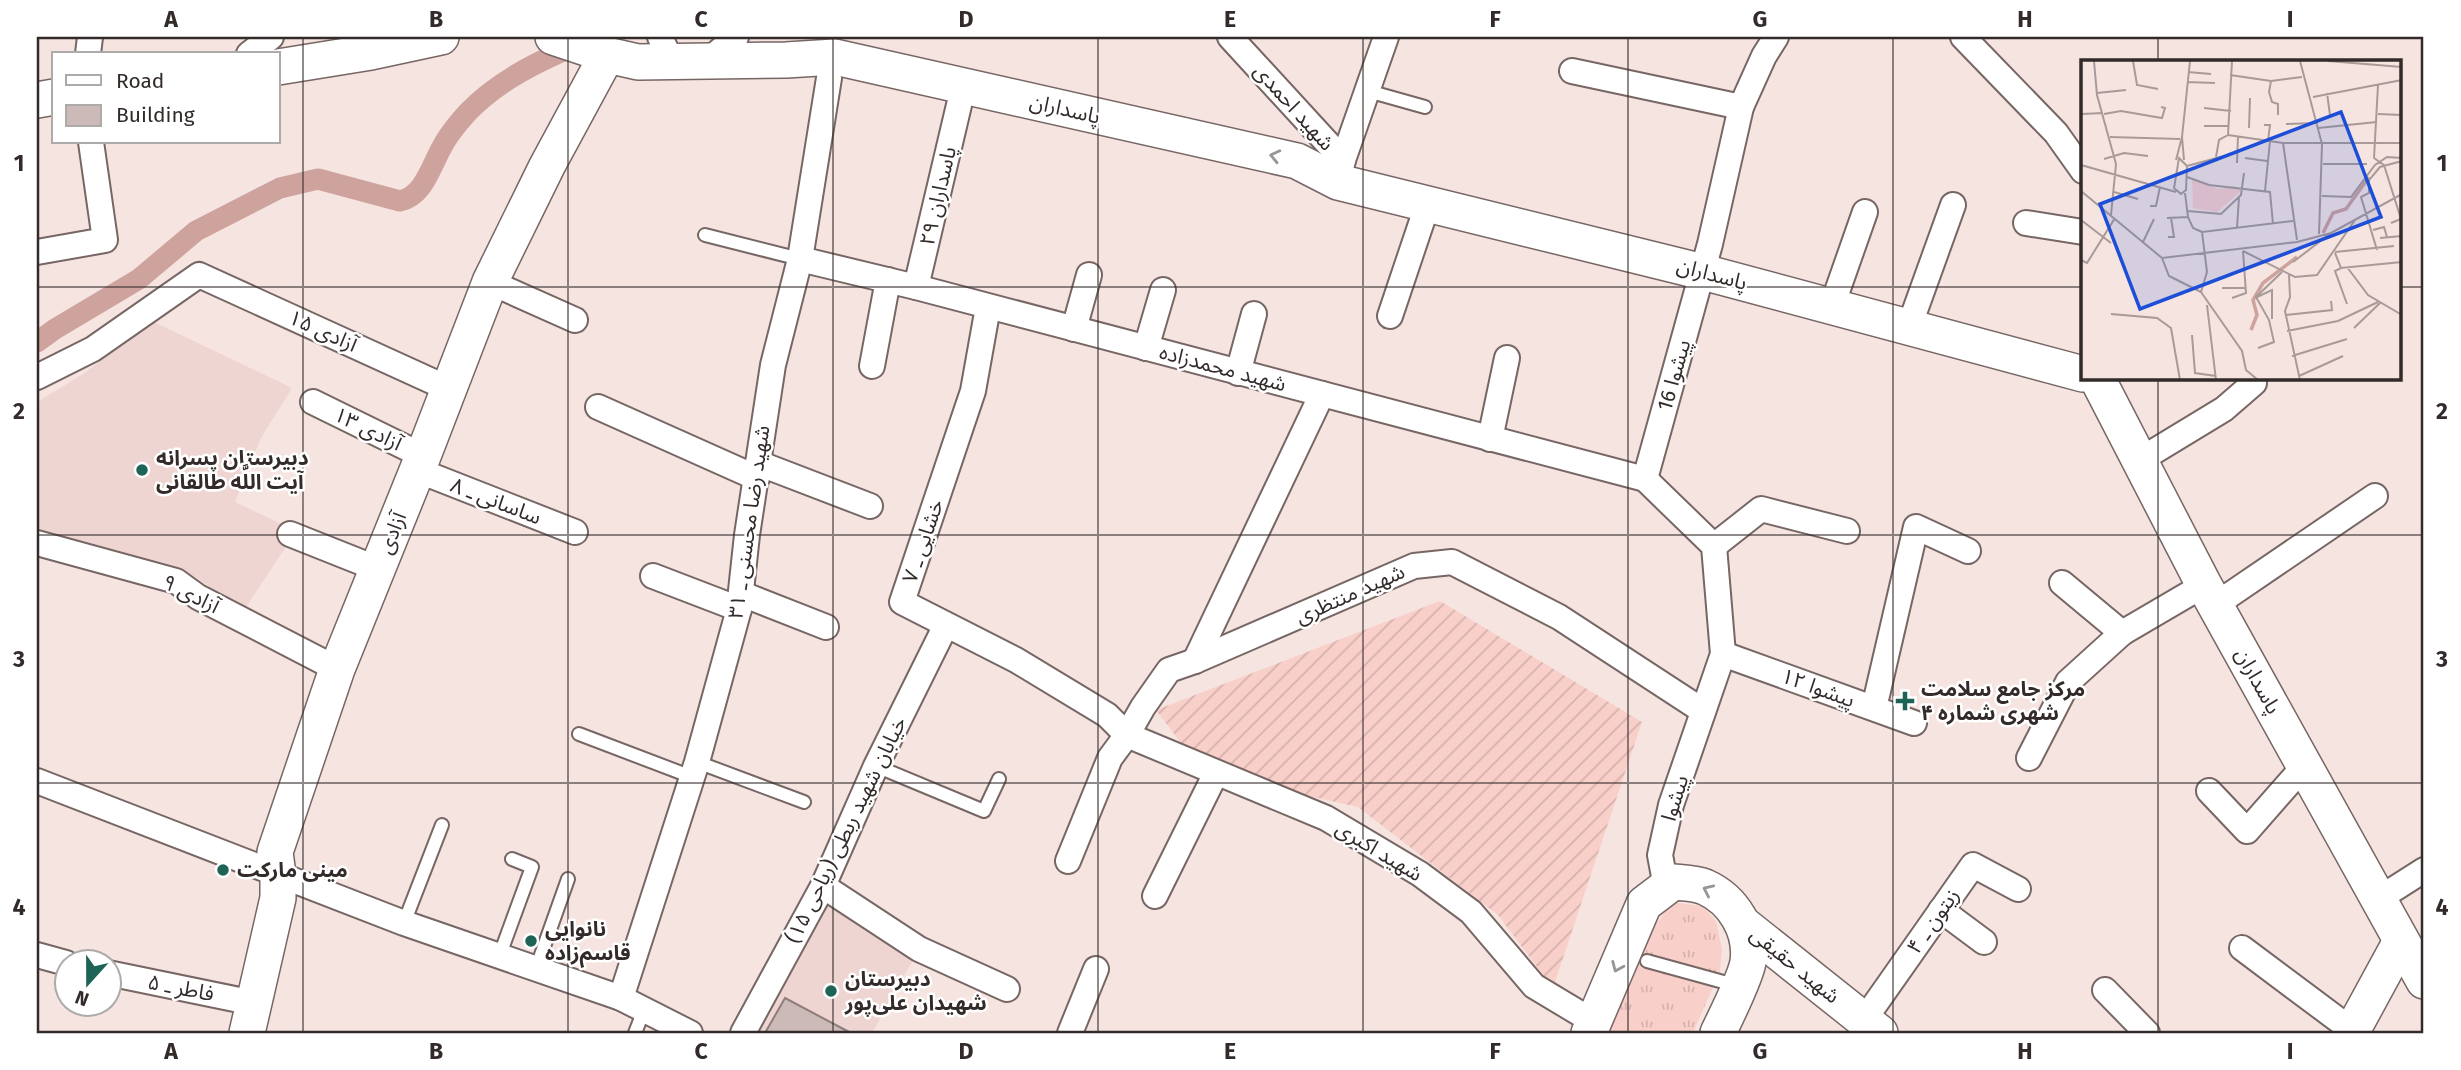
<svg xmlns="http://www.w3.org/2000/svg" width="2461" height="1070" font-family="'Fira Sans','Noto Sans Arabic',sans-serif">
	<style>
		.built { fill: #efd5d2 }
		.grass { fill: url(#grass-tufts) }
		.garden { fill: url(#garden-furrows) }
		.lines { fill: none; stroke-linecap: round; stroke-linejoin: round }
		.canal { stroke: #cea29d; stroke-width: 21 }
		.building { fill: #cbbab7; stroke: #8d7e7b; stroke-width: 2 }
		.lane-casing { stroke: #766664; stroke-width: 16 }
		.street-casing { stroke: #766664; stroke-width: 28 }
		.secondary-casing { stroke: #766664; stroke-width: 38 }
		.lane { stroke: #fff; stroke-width: 12 }
		.street { stroke: #fff; stroke-width: 24 }
		.secondary { stroke: #fff; stroke-width: 35 }
		.oneway { stroke: #989594 }
		.grid { fill: none; stroke: #322b2a; stroke-width: 2; stroke-opacity: 0.55 }
		.poi-dot { fill: #1d6356; stroke: #fff; stroke-width: 2.5 }
		.labels { text-anchor: middle; dominant-baseline: central; stroke-width: 5; stroke-linejoin: round; paint-order: stroke }
		.street-label { font-size: 21px; fill: #322b2a; stroke: #fff }
		.poi-label { font-size: 21px; font-weight: bold; fill: #322b2a; stroke: #fff; text-anchor: start }
		.inset-river { fill: none; stroke: #cea29d; stroke-width: 3.5 }
		.inset-road { fill: none; stroke: #a89a98; stroke-width: 2 }
		.view { fill: #1d4ed8; fill-opacity: 0.15; stroke: #1d4ed8; stroke-width: 3.5 }
		.inset-edge { fill: none; stroke: #322b2a; stroke-width: 3.5 }
		.neatline { fill: none; stroke: #322b2a; stroke-width: 2.5 }
		.grid-label { font-size: 23px; text-anchor: middle; font-weight: bold; fill: #322b2a }
	</style>
	<defs>
		<pattern id="grass-tufts" width="24" height="20" patternUnits="userSpaceOnUse" patternTransform="scale(1.75)"><rect width="24" height="20" fill="#f9cfc9"/><path d="M3 7l-1-3M5 7V3M7 7l1-3M15 17l-1-3M17 17v-4M19 17l1-3" fill="none" stroke="#d6b2ad"/></pattern>
		<pattern id="garden-furrows" width="10" height="10" patternUnits="userSpaceOnUse" patternTransform="scale(1.75)"><rect width="10" height="10" fill="#f9cfc9"/><path d="M-1 1l2-2M0 10L10 0M9 11l2-2" fill="none" stroke="#d6b2ad"/></pattern>
	</defs>
	<rect width="100%" height="100%" fill="#f6e4e1"/>
	<g class="built">
		<path d="M154,322l138,66 -31,50 -26,64 57,27 -7,19 -41,62 -64,-43 -143,-38v-127l46,-28z"/>
		<path d="M823,886l96,63 -47,84h-129z"/>
	</g>
	<path class="grass" d="M1678,903l24,3 14,15 6,28 -2,22 -27,62h-84l47,-108 11,-16z"/>
	<path class="garden" d="M1440,601l202,121 -89,266 -55,-73 -140,-108 -155,-35 -47,-62z"/>
	<g class="lines">
		<path class="canal" d="M37,342l18,-13 84,-50 57,-48 84,-43 38,-9 82,22c24,-5 31,-35 42,-54 6,-12 17,-25 26,-35 31,-32 71,-51 111,-68"/>
	</g>
	<path class="building" d="M785,998l66,35h-86z"/>
	<g class="lines">
		<defs>
			<g id="lane">
				<path d="M1368,91l57,16"/>
				<path d="M705,235l95,24"/>
				<path d="M579,734l113,43"/>
				<path d="M697,762l107,40"/>
				<path d="M876,766l108,45 15,-32"/>
				<path d="M404,923l38,-98"/>
				<path d="M499,957l33,-90 -20,-8"/>
				<path d="M1647,961l91,25"/>
				<path d="M536,969l32,-90"/>
				<path d="M635,1033l9,-23"/>
			</g>
			<g id="street">
				<path d="M660,37l12,25"/>
				<path d="M1230,37l113,123 -5,22"/>
				<path d="M1963,37l93,96 27,38"/>
				<path d="M88,54l2,-17"/>
				<path d="M249,54l22,-17"/>
				<path d="M709,60l27,-23"/>
				<path d="M1572,71l169,36"/>
				<path d="M1343,160l43,-123"/>
				<path d="M2026,223l57,9"/>
				<path d="M37,252l68,-12 -14,-98"/>
				<path d="M800,259l116,28 729,192 69,67 9,108 -52,151 -11,50 6,32"/>
				<path d="M490,282l85,38"/>
				<path d="M916,287l43,-182"/>
				<path d="M1832,306l33,-94"/>
				<path d="M988,307l-15,84 -71,211 114,58 91,55 20,20 199,83 94,56 51,38 63,74 60,36"/>
				<path d="M1390,316l38,-113"/>
				<path d="M1909,327l44,-122"/>
				<path d="M1074,329l15,-54"/>
				<path d="M1146,348l17,-58"/>
				<path d="M872,366l16,-86"/>
				<path d="M1238,373l16,-59"/>
				<path d="M37,377l56,-28 106,-74 248,113"/>
				<path d="M313,402l110,54"/>
				<path d="M598,407l159,71"/>
				<path d="M1490,439l17,-81"/>
				<path d="M2140,460l84,-51 30,-26"/>
				<path d="M758,463l112,43"/>
				<path d="M417,470l158,62"/>
				<path d="M1645,479l65,-235 31,-137 23,-51 12,-19"/>
				<path d="M290,534l88,35"/>
				<path d="M37,543l139,38 22,16 139,72"/>
				<path d="M1714,546l47,-37 86,22"/>
				<path d="M653,576l86,33"/>
				<path d="M2062,583l60,50"/>
				<path d="M742,594l84,33"/>
				<path d="M2215,605l160,-109"/>
				<path d="M1723,654l191,69"/>
				<path d="M1195,661l127,-267"/>
				<path d="M1874,708l42,-181 52,24"/>
				<path d="M2029,758l39,-76 54,-49 82,-48"/>
				<path d="M37,781l367,142 217,75 69,35"/>
				<path d="M2209,791l38,40 58,-66"/>
				<path d="M1068,861l42,-103 17,-23 16,-28 26,-37 26,-9 219,-95 38,-4 107,55 144,94"/>
				<path d="M823,886l96,63 88,40"/>
				<path d="M1155,896l61,-123"/>
				<path d="M2380,898l44,-28"/>
				<path d="M1941,910l43,32"/>
				<path d="M2242,948l111,83"/>
				<path d="M37,955l29,8"/>
				<path d="M108,973l146,30"/>
				<path d="M2105,990l42,43"/>
				<path d="M621,998l76,-236 42,-153 8,-74 26,-170 27,-106 29,-181"/>
				<path d="M1864,1020l109,-155 45,24"/>
				<path d="M743,1033l80,-147 53,-120 70,-141"/>
				<path d="M1070,1033l26,-64"/>
			</g>
			<g id="secondary">
				<path d="M553,37l54,18 31,7 148,-2 49,-3 462,104 41,21 365,90 380,102"/>
				<path d="M278,67l93,-15 70,-15"/>
				<path d="M37,100l17,-3"/>
				<path d="M2097,378l107,207 220,396"/>
				<path d="M1743,924l137,109"/>
				<path d="M247,1033l31,-135v-23l-3,-23 62,-183 86,-213 67,-174 57,-116 60,-111"/>
				<path d="M1589,1033l55,-129 29,-22c10,1 22,1 32,5 29,13 47,44 43,75 -3,17 -22,54 -30,71"/>
				<path d="M2351,1033l50,-92"/>
			</g>
		</defs>
		<use href="#lane" class="lane-casing"/>
		<use href="#street" class="street-casing"/>
		<use href="#secondary" class="secondary-casing"/>
		<use href="#lane" class="lane"/>
		<use href="#street" class="street"/>
		<use href="#secondary" class="secondary"/>
	</g>
	<defs><path id="oneway-chevron" d="M-2-3.5L2.5 0L-2 3.5" fill="none" stroke-width="1.6" stroke-linecap="round" stroke-linejoin="round" transform="scale(1.75)"/></defs>
	<g class="oneway">
		<use href="#oneway-chevron" transform="translate(1275 156) rotate(-167)"/>
		<use href="#oneway-chevron" transform="translate(1708 890) rotate(-155)"/>
		<use href="#oneway-chevron" transform="translate(1617 967) rotate(113)"/>
	</g>
	<path class="grid" d="M303,37v996M568,37v996M833,37v996M1098,37v996M1363,37v996M1628,37v996M1893,37v996M2158,37v24M37,287h2046M2400,287h24M2158,378v655M37,535h2387M37,783h2387"/>
	<g class="poi-dot">
		<circle cx="142" cy="470" r="7"/>
		<path d="M1901.5 690.5h7v7h7v7h-7v7h-7v-7h-7v-7h7z"/>
		<circle cx="223" cy="870" r="7"/>
		<circle cx="531" cy="941" r="7"/>
		<circle cx="831" cy="991" r="7"/>
	</g>
	<g class="labels">
		<g class="street-label">
			<text transform="translate(1294 107) rotate(48)">شهید احمدی</text>
			<text transform="translate(1065 109) rotate(13)">پاسداران</text>
			<text transform="translate(938 196) rotate(-77)">پاسداران ۲۹</text>
			<text transform="translate(1712 274) rotate(15)">پاسداران</text>
			<text transform="translate(323 331) rotate(24)">آزادی ۱۵</text>
			<text transform="translate(1223 368) rotate(15)">شهید محمدزاده</text>
			<text transform="translate(1674 375) rotate(-74)">پیشوا 16</text>
			<text transform="translate(368 429) rotate(26)">آزادی ۱۳</text>
			<text transform="translate(496 501) rotate(21)">ساسانی ـ ۸</text>
			<text transform="translate(749 522) rotate(-82)">شهید رضا محسنی ـ ۳۱</text>
			<text transform="translate(392 533) rotate(-68)">آزادی</text>
			<text transform="translate(923 541) rotate(-71)">خشایی ـ ۷</text>
			<text transform="translate(191 594) rotate(27)">آزادی ۹</text>
			<text transform="translate(1350 594) rotate(-24)">شهید منتظری</text>
			<text transform="translate(2258 681) rotate(61)">پاسداران</text>
			<text transform="translate(1818 688) rotate(20)">پیشوا ۱۲</text>
			<text transform="translate(1675 798) rotate(-73)">پیشوا</text>
			<text transform="translate(846 830) rotate(-64)">خیابان شهید ربطی (ریاحی ۱۵)</text>
			<text transform="translate(1379 851) rotate(31)">شهید اکبری</text>
			<text transform="translate(1933 921) rotate(-55)">زیتون ـ ۴</text>
			<text transform="translate(1795 965) rotate(39)">شهید حقیقی</text>
			<text transform="translate(181 988) rotate(11)">فاطر ـ ۵</text>
		</g>
		<g class="poi-label">
			<text x="156" y="458">دبیرستان پسرانه<tspan x="156" dy="24">آیت اللَّه طالقانی</tspan></text>
			<text x="1921" y="689">مرکز جامع سلامت<tspan x="1921" dy="24">شهری شماره ۴</tspan></text>
			<text x="237" y="870">مینی مارکت</text>
			<text x="545" y="929">نانوایی<tspan x="545" dy="24">قاسم‌زاده</tspan></text>
			<text x="845" y="979">دبیرستان<tspan x="845" dy="24">شهیدان علی‌پور</tspan></text>
		</g>
	</g>
	<g transform="translate(2081 60)">
		<rect width="320" height="320" fill="#f6e4e1"/>
		<path d="M111,118l26,11 16,-3 7,5 -24,21 -24,-4z" fill="#f9cfc9"/>
		<path class="inset-river" d="M242,173l10,-20 13,-4 23,-32M170,270l6,-15 -4,-15 10,-17 34,-26"/>
		<path class="inset-road" d="M13,1l3,34 19,69 -5,51M52,1l4,24 21,4M219,1l22,83 -3,90M247,1l74,6M107,12l23,2M149,15l41,6 31,-4M190,21l-2,11 3,10 6,2v11M106,22l28,1M16,33l29,-3M246,33l3,22M232,37l89,-17M123,48l27,3M1,54l21,-1M23,54l17,-3 41,7 3,-10 -4,-1M297,54l24,1M205,64l32,-1M183,65h6l-2,16M123,66h25M168,68l1,-30M237,68l59,-6M147,75l55,8h119M147,75l4,-74M29,77l70,2M202,83l14,97M135,97l3,-17 9,-5M98,98l8,8 -1,24 -5,4 -7,-6zM164,98l22,3M293,98l10,7 17,54 -10,4M293,98l4,-73M23,99l20,-6 24,3M95,100l6,-23M103,100l-2,-23 8,-76M156,103l1,-27M242,104h44M0,105l95,27M106,106l37,-10M106,117l22,8 61,7 3,32M0,131l81,67 135,-16 34,-9 71,-39M184,131l5,-50M33,132l24,7M104,133l3,24 5,11 9,4M241,136l29,1 24,-32 12,-8 15,1M69,146h6l4,-19M107,151l33,3 20,-19 3,-22M86,158l21,-1M0,160l30,23M156,168l2,-31M292,170l11,-3 3,10M121,172l91,-11M87,177h6l-3,-19M299,178l22,-2M62,182l11,-23M296,190l-16,-53 8,-4v-13l11,-13 22,-6M162,191l52,26 22,-2 38,-55M254,192l59,-6M254,193l6,15 61,-6M81,198l7,18 32,16M0,200l6,3 28,-45M212,202l38,-29M266,207l21,28 34,20M260,208l-6,3 12,33M208,215l1,22 -5,14 15,69M141,228h23M120,232l41,59 4,19 12,10M120,232l6,-20 -5,-40M176,237l15,-7v29M151,238l14,-5 -3,-42M126,245l9,75M30,254l46,4 14,10 9,52M204,255l47,-5 -1,-9M273,268l26,-25M206,271l51,-10 40,-19M111,275l3,38 21,3M177,288l16,-6 -5,-22 -13,-23 26,-25M211,296l55,-17M218,316l44,-20"/>
		<path class="view" d="M260,52l40,105 -241,92 -40,-105z"/>
		<rect width="320" height="320" class="inset-edge"/>
	</g>
	<rect width="2461" height="1070" fill="none" stroke="#ffffff" stroke-width="77"/>
	<rect x="52" y="52" width="228" height="91" fill="#ffffff" stroke="#adaaaa" stroke-width="2"/>
	<rect x="66" y="75" width="35" height="10" fill="#ffffff" stroke="#adaaaa" stroke-width="2"/>
	<text x="116" y="88" font-size="21" fill="#322b2a">Road</text>
	<rect x="66" y="105" width="35" height="21" fill="#cbbab7" stroke="#adaaaa" stroke-width="2"/>
	<text x="116" y="122" font-size="21" fill="#322b2a">Building</text>
	<g transform="translate(88 983) rotate(201)"><circle r="33" fill="#ffffff" stroke="#adaaaa" stroke-width="2"/>
	<path d="M0-5L12 26L0 18L-12 26Z" fill="#1d6356"/>
	<text y="-10" font-size="19" font-weight="bold" text-anchor="middle" fill="#322b2a">N</text>
	</g>
	<rect x="38" y="38" width="2384" height="994" class="neatline"/>
	<g class="grid-label">
		<text x="171" y="27">A</text>
		<text x="436" y="27">B</text>
		<text x="701" y="27">C</text>
		<text x="966" y="27">D</text>
		<text x="1230" y="27">E</text>
		<text x="1495" y="27">F</text>
		<text x="1760" y="27">G</text>
		<text x="2025" y="27">H</text>
		<text x="2290" y="27">I</text>
		<text x="19" y="171">1</text>
		<text x="2442" y="171">1</text>
		<text x="19" y="419">2</text>
		<text x="2442" y="419">2</text>
		<text x="19" y="667">3</text>
		<text x="2442" y="667">3</text>
		<text x="19" y="915">4</text>
		<text x="2442" y="915">4</text>
		<text x="171" y="1059">A</text>
		<text x="436" y="1059">B</text>
		<text x="701" y="1059">C</text>
		<text x="966" y="1059">D</text>
		<text x="1230" y="1059">E</text>
		<text x="1495" y="1059">F</text>
		<text x="1760" y="1059">G</text>
		<text x="2025" y="1059">H</text>
		<text x="2290" y="1059">I</text>
	</g>
</svg>
